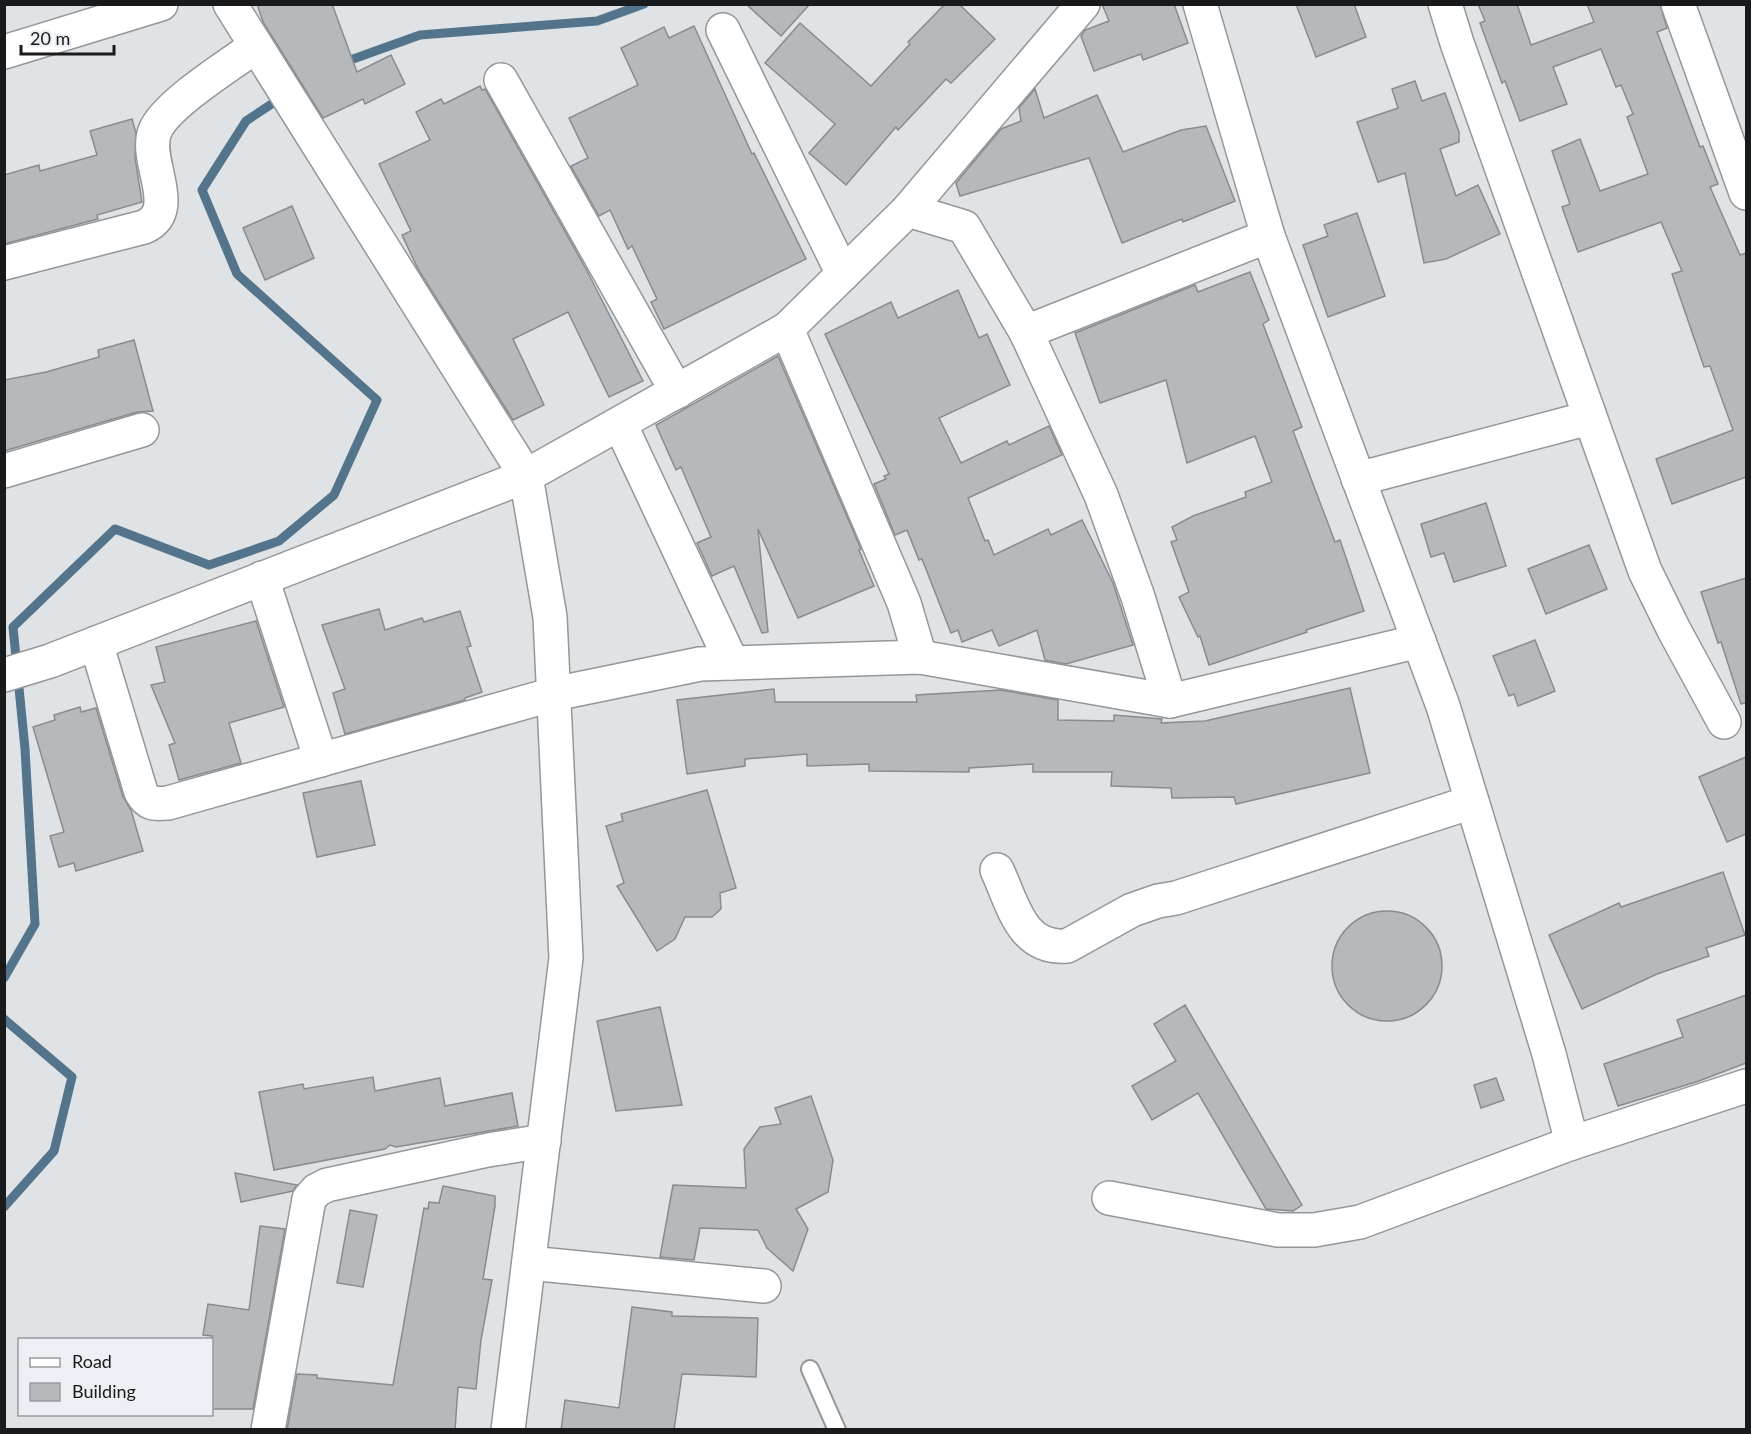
<svg xmlns="http://www.w3.org/2000/svg" width="1751" height="1434" font-family="Lato,sans-serif">
	<style>
		.lines { fill: none; stroke-linecap: round; stroke-linejoin: round }
		.stream { stroke: #54748c; stroke-width: 9 }
		.building { fill: #b5b9bc; stroke: #888c8f; stroke-width: 1.5 }
		.service-casing { stroke: #94979a; stroke-width: 20 }
		.minor-casing { stroke: #94979a; stroke-width: 36 }
		.service { stroke: #fff; stroke-width: 16 }
		.minor { stroke: #fff; stroke-width: 33 }
	</style>
	<rect width="100%" height="100%" fill="#dfe3e6"/>
	<g class="lines">
		<g class="stream">
			<path d="M342,63l78,-28 177,-14 47,-17"/>
			<path d="M4,978l31,-54 -10,-175 -12,-122 102,-98 94,36 70,-24 55,-46 43,-95 -140,-126 -35,-84 44,-69 65,-43"/>
			<path d="M4,1019l68,58 -18,74 -50,56"/>
		</g>
	</g>
	<g class="building">
		<path d="M257,4h75l25,68 34,-17 14,29 -40,20 -2,-5 -40,19 -60,-96z"/>
		<path d="M746,4h64l-29,32z"/>
		<path d="M945,4h14l36,35 -44,44 -5,-4 -48,51 -2,-3 -50,58 -37,-32 26,-29 -70,-61 35,-40 71,63 39,-42 -2,-2z"/>
		<path d="M1102,4h72l14,39 -45,17 -2,-6 -47,17 -13,-35 4,-6 24,-9z"/>
		<path d="M1296,4h58l12,33 -50,20z"/>
		<path d="M1478,4h39l14,41 63,-23 -7,-18h73l7,24 -10,4 43,115 3,-1 15,38 -8,3 30,68 6,-2v224l-74,27 -16,-45 77,-29 -23,-64 -6,1 -32,-93 10,-3 -21,-49 -83,30 -16,-45 8,-3 -18,-53 28,-12 20,52 48,-17 -21,-57 6,-3 -12,-29 -5,2 -15,-38 -48,18 14,37 -47,17 -15,-40 -3,2 -22,-60 5,-2z"/>
		<path d="M694,26l58,128 2,-1 52,106 -142,70 -13,-27 6,-3 -25,-53 -4,3 -18,-39 -11,6 -28,-50 17,-8 -19,-40 69,-33 -17,-37 43,-21 5,11z"/>
		<path d="M1415,81l7,20 23,-8 14,39v10l-19,7 16,47 22,-11 22,49 -54,25 -22,4 -19,-90 -27,9 -21,-60 41,-14 -6,-19z"/>
		<path d="M480,86l2,4 3,-1 101,180 57,112 -34,16 -41,-85 -55,27 31,66 -31,15 -95,-151 -16,-34 9,-4 -32,-67 51,-24 -14,-28 25,-13 3,5z"/>
		<path d="M1035,89l9,29 53,-23 26,57 58,-22 25,-4 29,75 -52,21 -1,-3 -60,24 -33,-85 -129,38 -4,-13 45,-54 20,-8 -2,-13z"/>
		<path d="M132,119l4,14 -1,25 7,44 -45,13 1,4 -94,25v-69l35,-10 1,6 57,-16 -7,-24z"/>
		<path d="M292,206l22,52 -49,22 -22,-52z"/>
		<path d="M1357,213l28,83 -57,21 -25,-72 25,-9 -4,-11z"/>
		<path d="M1250,272l19,48 -6,4 39,103 -9,4 42,111 5,-2 24,71 -58,19 1,2 -98,33 -9,-29 -2,1 -19,-40 10,-5 -18,-50 6,-2 -5,-13 21,-11 53,-19 -1,-5 27,-10 -17,-46 -68,27 -21,-83 -66,23 -25,-70 120,-48 3,7z"/>
		<path d="M958,290l21,48 8,-4 23,51 -71,33 22,45 46,-22 2,4 40,-19 13,29 -94,43 17,43 3,-1 6,15 54,-26 3,6 31,-15 31,63 20,62 -67,19 -21,-4 -8,-30 -38,16 -7,-16 -30,12 -4,-12 -7,3 -29,-74 -3,1 -12,-30 -12,5 -21,-51 12,-5 -2,-3 5,-2 -64,-140 66,-32 7,16z"/>
		<path d="M134,340l19,71 -16,1 -133,39v-71l42,-8 53,-15 -1,-7z"/>
		<path d="M778,356l83,193 -2,1 15,36 -76,32 -40,-89 10,103 -6,1 -28,-67 -22,10 -15,-33 14,-6 -30,-70 -5,3 -20,-45z"/>
		<path d="M1486,503l20,63 -52,16 -10,-29 -13,4 -10,-33z"/>
		<path d="M1589,545l18,44 -61,25 -18,-45z"/>
		<path d="M1746,578v125l-5,1 -20,-62 -3,1 -17,-51z"/>
		<path d="M379,609l6,21 37,-12 2,4 36,-11 11,35 -4,1 15,45 -17,6v2l-120,34 -12,-41 12,-4 -23,-64z"/>
		<path d="M256,621l28,86 -55,16 12,40 -62,17 -10,-35 6,-2 -24,-58 14,-3 -9,-35z"/>
		<path d="M1535,640l20,51 -37,15 -4,-12 -5,2 -16,-40z"/>
		<path d="M1350,688l20,85 -134,31 -2,-7 -62,1 -1,-10 -60,-2 1,-14h-79v-8l-64,4v4l-100,-1v-7l-62,2v-12l-62,5v7l-58,8 -10,-74 97,-11 1,13h142l-1,-7 85,-5 57,10v20l56,1v-6l48,4 -1,4 44,-2z"/>
		<path d="M80,707l1,5 15,-4 27,89 8,13 12,41 -67,20 -2,-8 -15,4 -9,-31 14,-4 -31,-105 22,-7 -1,-5z"/>
		<path d="M1746,757v77l-19,8 -28,-65z"/>
		<path d="M361,781l14,64 -58,12 -14,-64z"/>
		<path d="M707,790l29,98 -16,5 1,16 -9,8h-27l-10,22 -18,12 -40,-65 7,-3 -18,-57 17,-5 -2,-7z"/>
		<path d="M1723,872l22,63 -39,13 3,8 -52,18 -75,35 -33,-74 70,-32 2,4z"/>
		<circle cx="1387" cy="966" r="55"/>
		<path d="M1746,995v68l-47,18 -81,25 -14,-42 79,-27 -6,-17z"/>
		<path d="M1185,1005l117,200 -9,6 -27,-2 -68,-116 -46,27 -20,-34 44,-25 -22,-37z"/>
		<path d="M660,1007l22,98 -66,6 -19,-90z"/>
		<path d="M373,1077l2,14 65,-13 5,28 67,-13 6,33 -122,21 -6,-2 -5,4 -111,21 -15,-78 44,-8 1,5z"/>
		<path d="M1496,1078l8,22 -23,8 -7,-23z"/>
		<path d="M811,1096l22,64 -5,32 -32,17 12,20 -15,42 -26,-23 -9,-18 -58,-2 -6,32 -34,-3 13,-72 73,3 -2,-39 16,-22 21,-3 -6,-16z"/>
		<path d="M235,1173l62,12 -4,6 -52,11z"/>
		<path d="M443,1186l52,10v10l-12,73 9,1 -11,60 -5,49 -18,-2 -3,43h-168l10,-56 20,1v3l76,7 31,-177 4,1 1,-7 10,1z"/>
		<path d="M350,1210l27,5 -14,72 -26,-4z"/>
		<path d="M260,1226l25,3 -32,180h-41v-73l-9,-1 5,-31 41,6z"/>
		<path d="M632,1307l40,5v4l86,2 -2,59 -74,-3 -8,56h-113l4,-30 54,8z"/>
	</g>
	<g class="lines">
		<defs>
			<path id="service" d="M810,1369l27,61"/>
			<g id="minor">
				<path d="M1445,4l12,39 188,528 29,59 50,92"/>
				<path d="M1678,4l68,189"/>
				<path d="M723,30l120,244"/>
				<path d="M4,52l157,-48"/>
				<path d="M501,80l176,312"/>
				<path d="M908,210l175,-206"/>
				<path d="M1268,236l175,470 106,348 23,89"/>
				<path d="M4,263l140,-36c38,-17 -1,-66 11,-96 10,-26 76,-67 101,-85"/>
				<path d="M787,329l117,274 16,54"/>
				<path d="M1026,332l75,163 37,102 32,104"/>
				<path d="M620,424l112,239"/>
				<path d="M4,471l138,-41"/>
				<path d="M1358,479l231,-61"/>
				<path d="M262,578l59,182"/>
				<path d="M96,643l45,149c7,13 13,12 27,11l386,-109 146,-30 220,-7 250,44 249,-60"/>
				<path d="M4,675l46,-14 476,-185 -296,-472"/>
				<path d="M997,870c16,34 24,80 70,76l65,-36 26,-9 18,-3 296,-96"/>
				<path d="M1109,1198l169,32h36l46,-8 212,-79 174,-57"/>
				<path d="M529,1263l235,23"/>
				<path d="M268,1430l41,-231 8,-9 10,-5 161,-35 56,-9"/>
				<path d="M508,1430l58,-472 -16,-341 -24,-141 261,-147 121,-119 56,17 62,105 242,-96 -68,-232"/>
			</g>
		</defs>
		<use href="#service" class="service-casing"/>
		<use href="#minor" class="minor-casing"/>
		<use href="#service" class="service"/>
		<use href="#minor" class="minor"/>
	</g>
	<rect width="1751" height="1434" fill="none" stroke="#191a1c" stroke-width="12"/>
	<rect x="18" y="1338" width="195" height="78" fill="#ecf0f4" stroke="#989a9e" stroke-width="1.5"/>
	<rect x="30" y="1358" width="30" height="9" fill="#ffffff" stroke="#989a9e" stroke-width="1.5"/>
	<text x="72" y="1368" font-size="18" fill="#191a1c">Road</text>
	<rect x="30" y="1383" width="30" height="18" fill="#b5b9bc" stroke="#989a9e" stroke-width="1.5"/>
	<text x="72" y="1398" font-size="18" fill="#191a1c">Building</text>
	<path d="M21 45v9h93v-9" fill="none" stroke="#191a1c" stroke-width="3"/>
	<text x="30" y="45" font-size="18" fill="#191a1c" stroke="#ecf0f4" stroke-width="4.5" paint-order="stroke">20 m</text>
</svg>
